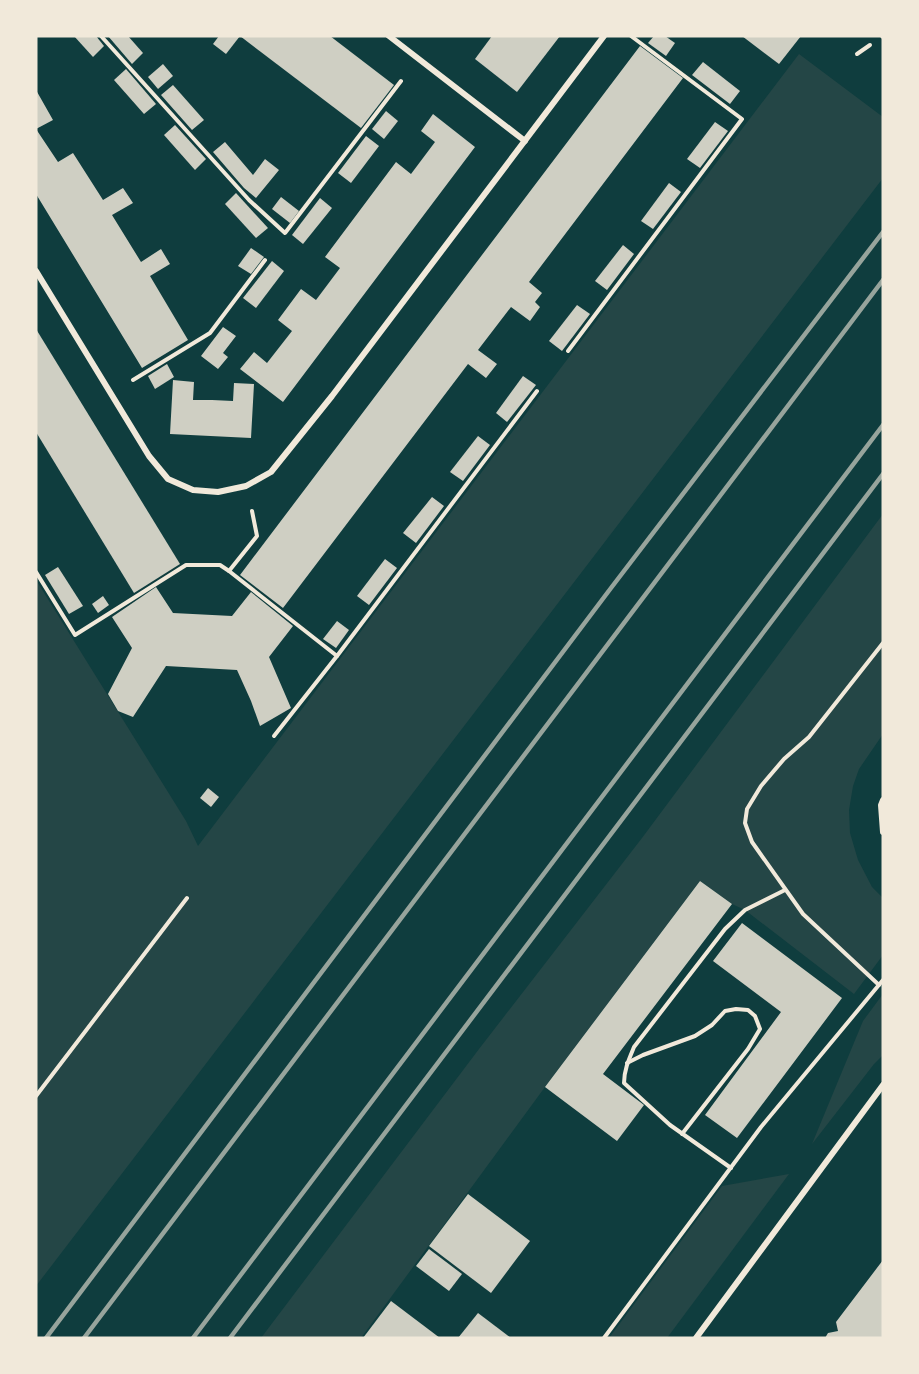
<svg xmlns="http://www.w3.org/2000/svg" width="919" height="1374" font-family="Karla,sans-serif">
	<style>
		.green { fill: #244646 }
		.building { fill: #cfcfc3 }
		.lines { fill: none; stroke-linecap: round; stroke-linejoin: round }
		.path { stroke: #f1e9da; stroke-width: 4 }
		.minor { stroke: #f1e9da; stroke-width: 6 }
		.rail { stroke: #97a49c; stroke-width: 4.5 }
	</style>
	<rect width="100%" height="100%" fill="#0f3d3e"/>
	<g class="green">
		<path d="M799,54l84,63v61l-847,1108v-706l150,241 12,25z"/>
		<path d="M883,514v220l-24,35 -6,17 -4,24 1,23 8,27 14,27 11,11v57l-29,39 -109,-84 -13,-6 -32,-23 -155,206 -184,251h-100l218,-289 163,-211z"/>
		<path d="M883,994v61l-9,9 -62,80 51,-123z"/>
		<path d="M789,1174l-122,164h-58l113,-152z"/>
	</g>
	<g class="building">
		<path d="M74,36h22l8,10 -11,11z"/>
		<path d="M108,36h20l15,17 -11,11z"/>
		<path d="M219,36h21l-14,18 -13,-10z"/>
		<path d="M240,36h90l64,49 -33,43z"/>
		<path d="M492,36h68l-43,56 -42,-33z"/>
		<path d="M654,36h11l10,7 -9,13 -18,-13z"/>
		<path d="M742,36h59l-22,28z"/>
		<path d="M640,46l43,32 -154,204 13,11 -7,9 5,5 -10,14 -19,-14 -33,43 19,14 -11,14 -18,-14 -185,244 -43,-33z"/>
		<path d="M703,62l37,29 -10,13 -38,-29z"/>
		<path d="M163,64l10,12 -15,13 -10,-12z"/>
		<path d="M126,69l30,35 -12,10 -30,-34z"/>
		<path d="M173,85l31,35 -12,10 -31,-35z"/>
		<path d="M36,90l17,30 -17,9 22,33 15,-9 30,47 20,-12 10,15 -21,12 29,47 20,-13 9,15 -20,12 38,64 -46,28 -106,-174z"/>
		<path d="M386,111l12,10 -14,18 -12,-10z"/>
		<path d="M433,114l42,33 -192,255 -43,-33 14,-17 13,11 25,-32 -14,-11 23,-31 15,11 24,-32 -15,-11 71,-95 15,12 24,-32 -14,-11z"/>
		<path d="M715,122l13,9 -28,37 -13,-9z"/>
		<path d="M175,125l31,34 -11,11 -31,-35z"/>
		<path d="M366,136l13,10 -28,37 -13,-10z"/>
		<path d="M225,142l28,33 12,-16 14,11 -23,28 -12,-10 -31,-36z"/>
		<path d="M669,183l12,9 -28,37 -12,-8z"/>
		<path d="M236,193l32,35 -12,10 -31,-34z"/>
		<path d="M281,197l18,14 -9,12 -18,-14z"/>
		<path d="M320,198l12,10 -29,36 -11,-9z"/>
		<path d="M623,245l11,9 -27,36 -12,-9z"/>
		<path d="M251,248l13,9 -13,17 -13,-8z"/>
		<path d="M272,261l12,10 -28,37 -13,-10z"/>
		<path d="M577,305l13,9 -28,37 -13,-10z"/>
		<path d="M223,327l13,9 -13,17 5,4 -10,12 -17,-13z"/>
		<path d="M36,329l144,235 -46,29 -98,-161z"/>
		<path d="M167,364l7,13 -19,12 -7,-13z"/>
		<path d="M523,376l13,9 -29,37 -11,-9z"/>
		<path d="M173,380l21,2 -1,18h19l21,1 1,-18 20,1 -3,54 -81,-4z"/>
		<path d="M478,436l12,9 -27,36 -13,-9z"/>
		<path d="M432,497l12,9 -28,37 -13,-10z"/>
		<path d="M385,559l12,9 -28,37 -12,-9z"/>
		<path d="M58,567l25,39 -14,8 -24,-39z"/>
		<path d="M156,587l17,26 59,3 19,-24 42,34 -24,31 22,51 -31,18 -9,-25 -14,-31 -71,-4 -33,51 -15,-6 -10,-17 24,-46 -20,-31z"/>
		<path d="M103,596l6,9 -11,8 -6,-9z"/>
		<path d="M337,621l12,9 -13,18 -13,-9z"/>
		<path d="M208,788l11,9 -8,10 -11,-9z"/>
		<path d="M700,881l32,23 -129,170 41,31 -27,36 -72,-54z"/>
		<path d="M742,923l100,75 -105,140 -32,-23 76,-103 -68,-51z"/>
		<path d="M468,1194l62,47 -39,52 -62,-47z"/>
		<path d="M429,1249l33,25 -13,17 -33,-25z"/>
		<path d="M883,1260v78h-58l3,-5 10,-2 -2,-9z"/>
		<path d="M391,1301l49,37h-77z"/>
		<path d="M478,1313l33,25h-53z"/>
	</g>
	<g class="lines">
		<g class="path">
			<path d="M101,36l148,164 36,33 116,-152"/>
			<path d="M882,36l1,1"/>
			<path d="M857,54l13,-9"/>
			<path d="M568,351l174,-232 -111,-83"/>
			<path d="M133,380l77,-47 55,-73"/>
			<path d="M252,511l5,25 -28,35 108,85 200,-265"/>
			<path d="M36,572l39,63 111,-70h34l9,6"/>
			<path d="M274,736l63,-80"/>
			<path d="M879,985l-76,-71 -51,-72 -7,-19 2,-14 14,-23 23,-27 25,-22 74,-94"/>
			<path d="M627,1063l16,-8 52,-19 17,-11 13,-14 11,-2 12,1 7,6 5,13 -12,20 -66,85"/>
			<path d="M36,1096l151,-198"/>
			<path d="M731,1168l-61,-43 -46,-42c0,-13 5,-24 10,-36l91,-118 20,-19 40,-20"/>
			<path d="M604,1338l157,-211 122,-147"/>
		</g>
		<g class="minor">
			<path d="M389,36l136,105"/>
			<path d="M36,271l113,185 19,23 25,11 25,2 28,-6 25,-14 61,-76 272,-360"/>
			<path d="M883,800l-2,5 2,27"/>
			<path d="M696,1338l187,-253"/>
		</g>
		<g class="rail">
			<path d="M46,1338l565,-750 272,-356"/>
			<path d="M84,1338l799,-1058"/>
			<path d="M193,1338l690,-913"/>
			<path d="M230,1338l653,-864"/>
		</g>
	</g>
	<rect width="919" height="1374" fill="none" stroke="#f1e9da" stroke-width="75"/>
</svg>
